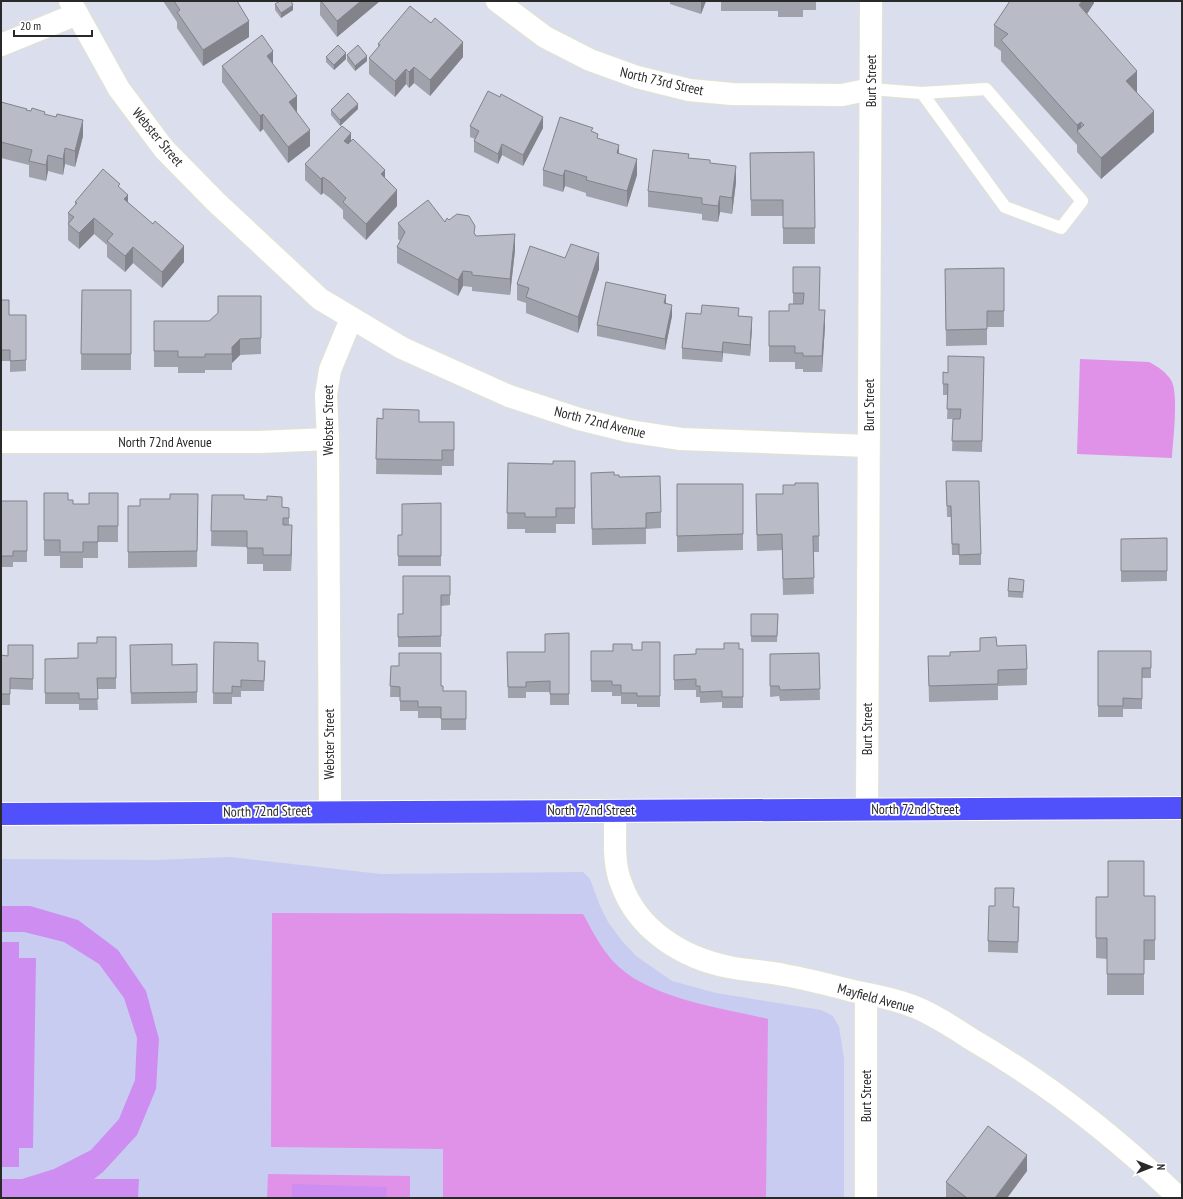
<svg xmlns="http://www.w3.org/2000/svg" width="1183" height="1199" font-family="'PT Sans Narrow',sans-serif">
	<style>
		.education { fill: #c8ccf0 }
		.green { fill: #df92e8 }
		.pitch { fill: #ce8df0 }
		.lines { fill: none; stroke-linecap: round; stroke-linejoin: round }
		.service-casing { stroke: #e3e4cf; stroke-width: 14 }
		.minor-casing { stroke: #e3e4cf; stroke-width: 24 }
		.primary-casing { stroke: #fff; stroke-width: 24 }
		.service { stroke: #fff; stroke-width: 12 }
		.minor { stroke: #fff; stroke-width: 22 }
		.primary { stroke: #5151fb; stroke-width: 22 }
		.wall { fill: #9fa1ab }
		.shaded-wall { fill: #82838b }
		.building { fill: #b9bbc7; stroke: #82838b }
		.labels { text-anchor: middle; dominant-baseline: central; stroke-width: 3.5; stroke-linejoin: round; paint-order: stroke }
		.street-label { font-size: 14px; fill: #292929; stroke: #fff }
	</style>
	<rect width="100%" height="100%" fill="#dadeed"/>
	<path class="education" d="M229,857l152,17 202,-2 7,7 10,27 8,16 14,19 14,15 36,25 44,12 105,17 12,6 6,11 5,31v140h-843v-339l156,1z"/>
	<g class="green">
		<path d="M1080,359l69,3c8,4 17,10 22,18 8,13 2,60 1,78l-95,-4z"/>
		<path d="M272,913l311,1c10,18 20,39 36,53 35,32 103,41 149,52l-2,179h-323v-49l-172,-2z"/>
		<path d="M268,1174l142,2v22h-143z"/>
	</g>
	<g class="pitch">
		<path d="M1,906h29l48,14 40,30 28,41 13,48 -3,50 -19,46 -34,37 -9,7h45l-1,19h-137v-19h21l32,-10 37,-19 28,-31 16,-39 2,-42 -13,-40 -25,-34 -35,-22 -40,-10h-23z"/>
		<path d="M1,942h18v16h17l-3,190h-14v19h-18z"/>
		<path d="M292,1184l95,3 -1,11h-94z"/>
	</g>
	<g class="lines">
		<defs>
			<path id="service" d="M871,89l51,4 64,-4 96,112 -21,27 -56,-21 -83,-114"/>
			<g id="minor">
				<path d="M70,1l49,88 45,60 52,53 104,97 82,49 107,48 70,23 49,12 53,8 187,7"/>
				<path d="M497,1l48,36 45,23 47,17 52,13 43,4 110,1 29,-6"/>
				<path d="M1,45l76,-31"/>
				<path d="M1,442h258l69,-3"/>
				<path d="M615,810c1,23 -3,51 6,73 16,47 62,75 108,84 19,4 37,4 55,8 23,4 46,10 69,16 24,5 48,9 71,20 16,8 32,18 47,28 76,44 145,98 208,159"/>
				<path d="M867,810l4,-809"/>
				<path d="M330,811l-2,-372 -2,-44 4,-25 21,-51"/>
				<path d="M866,1198v-204"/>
			</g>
			<path id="primary" d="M1,814l1181,-6"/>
		</defs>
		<use href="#service" class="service-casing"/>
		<use href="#minor" class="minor-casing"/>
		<use href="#primary" class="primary-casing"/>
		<use href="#service" class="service"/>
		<use href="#minor" class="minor"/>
		<use href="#primary" class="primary"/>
	</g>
	<g class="wall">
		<path d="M163,1h74l12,36 -46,29 -26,-38v-6z"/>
		<path d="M320,1h60l-43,36 -17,-22z"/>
		<path d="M668,1h38l-5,13 -31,-10v-2z"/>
		<path d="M721,1h95v9h-13v7h-25v-6h-57z"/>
		<path d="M1094,1v2l-7,11 50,78 17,40 -53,47 -24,-27v-7l-76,-84v-10l-7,-5v-21z"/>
		<path d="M275,4l18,6 -12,8 -6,-8z"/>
		<path d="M378,44l85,13 -33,39 -16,-13 -5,5 -3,-4 -11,13 -26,-23v-16l9,-10z"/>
		<path d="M347,55l20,6 -12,10 -8,-10z"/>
		<path d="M326,57l20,2 -12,11 -8,-8z"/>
		<path d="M273,64l24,48 13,34 -22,17 -25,-34 -3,3 -38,-50v-16z"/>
		<path d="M1,102l26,8 18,5 38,21 -8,31 -10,-3 -2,11 -15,-4 -2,10 -17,-4v-12l-28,-7z"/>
		<path d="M358,109l-18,17 -9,-11v-5z"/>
		<path d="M470,126l73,2 -20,38 -21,-11 -4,9 -24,-12v-11l1,-2 -5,-2z"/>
		<path d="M593,132l5,7 21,15 18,21 -10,32 -41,-11v-3l-21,-7 -2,6 -20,-6v-16z"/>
		<path d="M351,141l34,37 12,28 -31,34 -23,-22v-8l-13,-12 -7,-5 -2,2 -16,-15v-16z"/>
		<path d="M814,152l1,92h-32v-28h-32l-1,-63z"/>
		<path d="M689,158l21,5 26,19 -4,32 -12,-2 -2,10 -16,-2v-6l-54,-7v-16z"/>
		<path d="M120,188l8,15 56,59 -22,26 -29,-25 -8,9 -18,-15v-12l-13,-11 -15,15 -11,-9v-27l7,-8v-3z"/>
		<path d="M445,222l30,12 1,2 39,14 -5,45 -38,-4v-4l-9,-1 -5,10 -61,-33v-16l3,-6 -2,-2v-16z"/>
		<path d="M565,258l34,11 -21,64 -52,-20v-10l-9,-3v-16z"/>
		<path d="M793,267l26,43 6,16 -3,46h-19v-3h-8v-7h-26v-51h20l4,-7z"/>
		<path d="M1004,268v59h-17v18l-41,1 -1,-77z"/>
		<path d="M82,290h49v80h-50z"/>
		<path d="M261,296v58l-21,1 -8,8v7h-27v3h-27v-6h-24v-46h55z"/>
		<path d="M1,300l8,15h17v56l-16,1v-11h-9z"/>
		<path d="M666,303l6,13 -7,34 -68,-14v-11z"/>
		<path d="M701,314l38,2 13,12 -2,28 -27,-3 -1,9 -40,-3v-11z"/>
		<path d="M984,357l-2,95 -30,-1 1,-32h-6l1,-24h-5v-11l5,-11z"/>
		<path d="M377,418l42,4h35v44h-12v9l-66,-1z"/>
		<path d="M575,461v63h-19v9h-31v-4h-18l1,-66 45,1z"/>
		<path d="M591,473l23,2 5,2 42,35v16l-15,1v15l-54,1z"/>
		<path d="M946,481l35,73v11h-22v-10h-7l-1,-38h-4z"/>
		<path d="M677,484h66v66l-66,2z"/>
		<path d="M44,493l24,7 5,4h16l29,-11v49h-20v16h-15v10h-23v-12h-16z"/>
		<path d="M198,494l-1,73 -69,1v-62h12l30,-7z"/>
		<path d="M756,494l63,42v16h-6l1,42 -31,1 -1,-45 -25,1z"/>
		<path d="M212,495l32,4 38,8 7,1v17l3,16 -1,30h-28v-7h-16v-17l-36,-1z"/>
		<path d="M1,501h26v61h-14v5h-12z"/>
		<path d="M441,503v63h-43v-31h4z"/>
		<path d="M1167,538v43l-46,1v-43z"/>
		<path d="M450,576v29l-9,1v41h-43v-33h5z"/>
		<path d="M1024,585l-1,13 -15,-1v-6z"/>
		<path d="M751,614h27l-1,28h-26z"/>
		<path d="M569,633v72h-19v-13h-24v6h-18l-1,-46h38z"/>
		<path d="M116,637v52h-19l1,21h-19v-6h-34v-45l33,-1 19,-15z"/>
		<path d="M980,638l17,8 30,23v16l-29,1v14l-69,2 -1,-46h22v-4l30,-1z"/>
		<path d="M214,642l44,19h7l-1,30h-23v6h-9v7h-19z"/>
		<path d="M660,642v65h-23v-3h-16v-8h-9v-4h-21v-41h22l29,-1z"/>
		<path d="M33,645v45l-23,-1v16h-9v-50l7,1z"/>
		<path d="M739,649h4v59h-21v-6l-22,1v-6h-4v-7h-22v-35l22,-1z"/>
		<path d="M1098,651h53v27h-9v31h-19v8h-25z"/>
		<path d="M819,653l1,47 -40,1 -1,-5 -9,1v-43z"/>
		<path d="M130,656l42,9 25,-1v39l-66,1z"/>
		<path d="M391,666l50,20 2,5h23v39h-25v-12h-23v-7h-18v-14h-10z"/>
		<path d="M1144,896h11v64h-11v35h-37v-36l-11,-1v-61z"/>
		<path d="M1013,907h6l-1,46 -30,-1v-11z"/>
		<path d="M1027,1171l-20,27h-61v-16z"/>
	</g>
	<g class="shaded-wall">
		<path d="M361,1h19l-43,36v-16z"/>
		<path d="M701,1h5l-5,13z"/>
		<path d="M1082,1h12v2l-15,23v-21z"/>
		<path d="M293,5v5l-12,8v-5z"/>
		<path d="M249,21v16l-46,29v-16z"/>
		<path d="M463,42v15l-33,39v-16z"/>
		<path d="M273,51v16l-6,-11z"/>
		<path d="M346,53v6l-12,11v-5z"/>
		<path d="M367,56v5l-12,10v-5z"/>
		<path d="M414,67v16l-5,5v-16z"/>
		<path d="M406,69v15l-11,13v-16z"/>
		<path d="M1137,71v21l-11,9v-20z"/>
		<path d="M297,96v16l-8,6v-16z"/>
		<path d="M358,104v5l-18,17v-6z"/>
		<path d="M1154,111v21l-53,47v-21z"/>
		<path d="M263,114v15l-3,3v-16z"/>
		<path d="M543,117v11l-20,38v-11z"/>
		<path d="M83,120v16l-8,31v-16z"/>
		<path d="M1081,122v13l-4,-4v-6z"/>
		<path d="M310,130v16l-22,17v-16z"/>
		<path d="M351,133v16l-7,-8z"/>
		<path d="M502,144v11l-4,9v-10z"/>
		<path d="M619,145v16l-2,-8z"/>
		<path d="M65,148v16l-2,11v-16z"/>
		<path d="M48,155v16l-2,10v-16z"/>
		<path d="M637,159v16l-10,32v-16z"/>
		<path d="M736,166v16l-4,32v-16z"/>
		<path d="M385,170v16l-4,-12z"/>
		<path d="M565,170v16l-2,6v-16z"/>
		<path d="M323,177v16l-2,2v-16z"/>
		<path d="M397,190v16l-31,34v-16z"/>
		<path d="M128,195v16l-4,-12z"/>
		<path d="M720,196v16l-2,10v-16z"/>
		<path d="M94,218v16l-15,15v-16z"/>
		<path d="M515,234v16l-5,45v-16z"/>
		<path d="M184,246v16l-22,26v-16z"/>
		<path d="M133,247v16l-8,9v-16z"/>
		<path d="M599,253v16l-21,64v-16z"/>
		<path d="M463,271v15l-5,10v-16z"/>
		<path d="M666,295v11l-2,-3z"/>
		<path d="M672,305v11l-7,34v-11z"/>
		<path d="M825,310v16l-3,46v-16z"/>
		<path d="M752,317v11l-2,28v-11z"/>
		<path d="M240,339v16l-8,8v-16z"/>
		<path d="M723,342v11l-1,9v-10z"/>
		<path d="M292,525v16l-1,30v-16z"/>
		<path d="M1027,1155v16l-20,27h-12z"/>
	</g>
	<g class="building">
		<path d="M174,1h63l12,20 -46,29 -26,-38 3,-2z"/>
		<path d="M280,1h11l2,4 -12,8 -6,-9z"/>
		<path d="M321,1h40l-24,20z"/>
		<path d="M1010,1h72l-3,4 58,66 -11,10 28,30 -53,47 -24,-27 7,-6 -3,-3 -4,3 -76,-85 7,-6 -14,-9z"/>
		<path d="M410,6l21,17 4,-5 28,24 -33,38 -16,-13 -5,5 -3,-3 -11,12 -26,-23 11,-13 -2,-1z"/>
		<path d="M262,35l11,16 -6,5 30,40 -8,6 21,28 -22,17 -25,-33 -3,2 -38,-50z"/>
		<path d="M338,45l8,8 -12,12 -8,-8z"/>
		<path d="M358,45l9,11 -12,10 -8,-11z"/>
		<path d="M488,91l12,6 1,-3 42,23 -20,38 -21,-11 -4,10 -24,-13 5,-10 -9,-5z"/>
		<path d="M348,93l10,11 -18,16 -9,-10z"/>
		<path d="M1,102l26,7 -1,1 5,1 1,-3 13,4 -1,2 12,3 1,-3 26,6 -8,31 -10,-3 -2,11 -15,-4 -2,10 -17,-4 3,-11 -31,-8z"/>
		<path d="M560,117l33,11 -2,3 7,3 -1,4 22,7 -2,8 20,6 -10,32 -41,-11 1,-3 -22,-7 -2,6 -20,-6z"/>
		<path d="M342,126l9,7 -7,8 4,3 5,-5 32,31 -4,4 16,16 -31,34 -23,-22 3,-4 -16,-16 -7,-5 -2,2 -16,-15z"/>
		<path d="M653,150l36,4 -1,4 22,2v3l26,3 -4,32 -12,-2 -2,10 -16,-2v-6l-54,-7z"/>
		<path d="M814,152l1,76h-32v-28h-32l-1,-47z"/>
		<path d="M103,169l17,15 -2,2 10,9 -4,4 29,25 2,-3 29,25 -22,26 -29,-25 -8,9 -18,-15 6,-7 -19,-16 -15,15 -11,-9 6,-7 -6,-4 9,-10 -2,-1z"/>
		<path d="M428,200l17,22 2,-4 2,2 8,-6 12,2 6,10 -1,7 2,3 39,-2 -5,45 -38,-4v-3l-9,-1 -5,9 -61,-33 8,-15 -7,-9z"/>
		<path d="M571,244l28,9 -21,64 -52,-20 3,-9 -12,-4 13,-38 35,12z"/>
		<path d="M793,267h27l-1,43h6l-3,46h-19v-3h-8v-7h-26v-35h20v-7h14l1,-11h-11z"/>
		<path d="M1004,268v43h-17v18l-41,1 -1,-61z"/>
		<path d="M606,282l60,13 -2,8 8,2 -7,34 -68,-14z"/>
		<path d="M82,290h49v64h-50z"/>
		<path d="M218,296h43v42l-21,1 -8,8v7h-27v3h-27v-6h-24v-30h55l9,-8z"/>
		<path d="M1,300h8v15h17v45l-16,1v-11h-9z"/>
		<path d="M702,305l37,3 -1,8 14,1 -2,28 -27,-3 -1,10 -40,-4 4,-35 15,1z"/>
		<path d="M948,356l36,1 -2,84h-30l1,-22h7l1,-10h-14l1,-25h-5v-12l5,1z"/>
		<path d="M383,409l36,1v12h35v28h-12v10l-66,-1 1,-41 6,1z"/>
		<path d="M553,461h22v47h-19v9h-31v-4h-18l1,-50 45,1z"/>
		<path d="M614,472v3h5v2l41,-1 1,36 -15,1v15l-54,1 -1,-56z"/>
		<path d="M946,481h33l2,73 -22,1v-11h-7l-1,-38h-4z"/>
		<path d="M795,483h23l1,53h-6l1,42 -31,1 -1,-45 -25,1 -1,-41h27v-9h12z"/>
		<path d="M677,484h66v50l-66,2z"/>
		<path d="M44,493h24v7h5v4h16v-11h29v33h-20v16h-15v10h-23v-12h-16z"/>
		<path d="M170,494h28l-1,57 -69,1v-46h12v-7h30z"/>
		<path d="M212,495h32v4l23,1v-4l15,1v10l7,1v10h-6v7h9l-1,30h-28v-7h-16v-17h-36z"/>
		<path d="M1,501h26v50h-14v5h-12z"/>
		<path d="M441,503v53h-43v-21h4v-31z"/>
		<path d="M1167,538v33h-46v-32z"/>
		<path d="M403,576h47v19h-9v41l-43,1v-23h5z"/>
		<path d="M1009,578l15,2 -1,12 -15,-1z"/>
		<path d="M751,614h27l-1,22h-26z"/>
		<path d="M569,633v61h-19v-13l-24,1v5h-18l-1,-35h38v-18z"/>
		<path d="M97,637h19v41h-19l1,21h-19v-6h-34v-34l33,-1v-15h19z"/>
		<path d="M996,637l1,9 29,-1 1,24 -29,1v14l-69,2 -1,-30h22v-4l30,-1v-13z"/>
		<path d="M214,642l44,1v18h7l-1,20 -23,-1v7l-9,-1v7h-19z"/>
		<path d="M642,642h18v54h-23v-3h-16v-8h-9v-4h-21v-30h22v-7h19v6h10z"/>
		<path d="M724,643h15v6h4v48h-21v-6l-22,1v-6h-4v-7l-22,1v-25l22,-1v-5h28z"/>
		<path d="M172,644v21l25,-1v28l-66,1 -1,-48z"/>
		<path d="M8,645h25v34l-23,-1v16h-9v-39l7,1z"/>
		<path d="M1098,651h53v17h-9v31l-19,-1v8h-25z"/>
		<path d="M399,653h42v33h2v5h23v28h-25v-12h-23v-6h-18v-14l-10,-1 1,-20h8z"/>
		<path d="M819,653l1,36 -40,1 -1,-4h-9v-32z"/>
		<path d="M1108,861h36v35h11v44h-11v34h-37v-36h-11v-41h12z"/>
		<path d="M995,888h19l-1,19h6l-1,35 -30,-1 1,-35h6z"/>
		<path d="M988,1126l39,29 -32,43h-28l-21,-16z"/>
	</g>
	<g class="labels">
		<g class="street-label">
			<text transform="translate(662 81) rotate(13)">North 73rd Street</text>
			<text transform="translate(871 81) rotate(-90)">Burt Street</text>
			<text transform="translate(158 137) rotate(50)">Webster Street</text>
			<text transform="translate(869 405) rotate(-90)">Burt Street</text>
			<text transform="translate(328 420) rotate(-90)">Webster Street</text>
			<text transform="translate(600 422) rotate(14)">North 72nd Avenue</text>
			<text x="165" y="442">North 72nd Avenue</text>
			<text transform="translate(867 729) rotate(-90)">Burt Street</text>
			<text transform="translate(329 744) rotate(-90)">Webster Street</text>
			<text x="915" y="809">North 72nd Street</text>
			<text x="591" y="810">North 72nd Street</text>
			<text transform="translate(267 811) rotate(-1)">North 72nd Street</text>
			<text transform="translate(876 998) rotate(15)">Mayfield Avenue</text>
			<text transform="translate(866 1096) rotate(-90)">Burt Street</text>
		</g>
	</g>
	<rect width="1183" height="1199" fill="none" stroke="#292929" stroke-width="4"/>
	<g transform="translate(1151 1167) rotate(90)" stroke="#ffffff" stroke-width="3" paint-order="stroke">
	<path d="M0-3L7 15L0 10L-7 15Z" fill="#292929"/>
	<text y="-6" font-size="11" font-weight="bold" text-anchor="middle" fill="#292929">N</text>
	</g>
	<path d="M14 30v6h78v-6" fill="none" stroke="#292929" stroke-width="2"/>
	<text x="20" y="30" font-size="12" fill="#292929" stroke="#ffffff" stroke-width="3" paint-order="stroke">20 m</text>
</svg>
